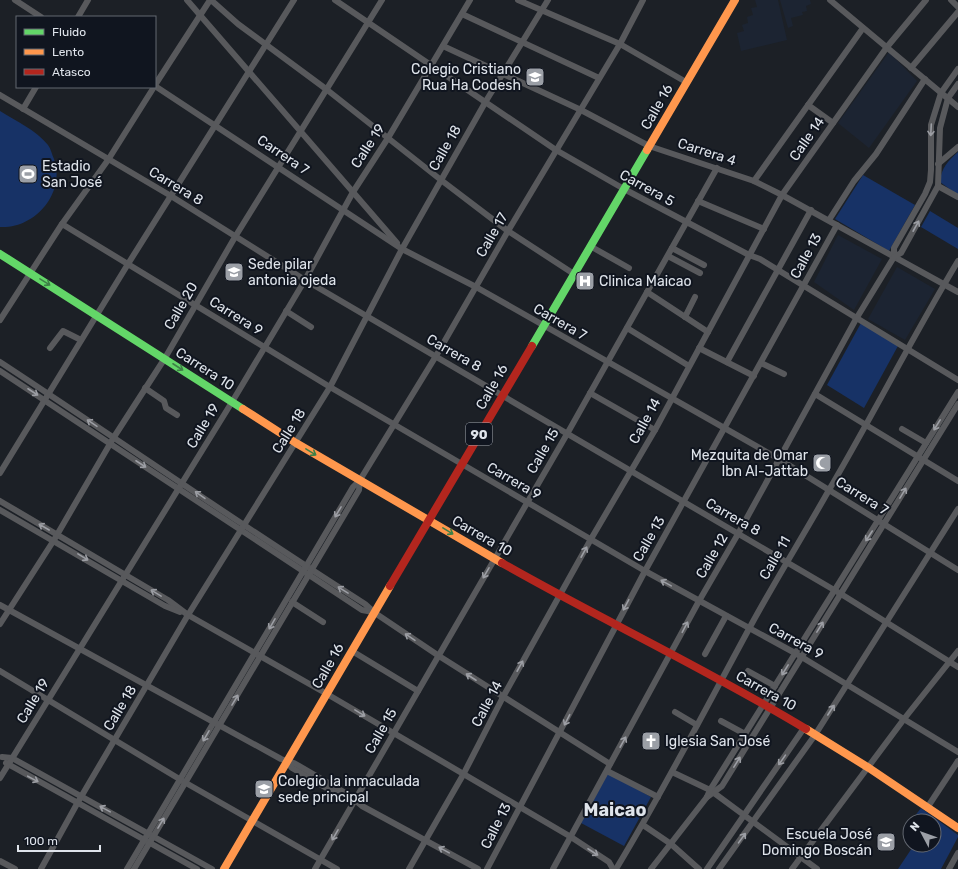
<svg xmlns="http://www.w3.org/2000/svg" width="958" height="869" font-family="Rubik,sans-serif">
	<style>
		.built { fill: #1c2432 }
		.green { fill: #173266 }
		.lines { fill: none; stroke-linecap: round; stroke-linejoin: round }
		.street { stroke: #58595c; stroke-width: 6 }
		.fast { stroke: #63d668; stroke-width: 8 }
		.slow { stroke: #ff974d; stroke-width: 8 }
		.jam { stroke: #b3261e; stroke-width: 8 }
		.oneway { stroke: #9c9ea4 }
		.oneway2 { stroke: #3e7f47 }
		.labels { text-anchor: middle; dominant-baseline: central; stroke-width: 4; stroke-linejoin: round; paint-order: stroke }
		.shield { fill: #10151f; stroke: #a1a6ae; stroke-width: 1 }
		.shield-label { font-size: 13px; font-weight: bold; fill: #dfe4eb }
		.poi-label { font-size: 14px; fill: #dfe4eb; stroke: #10151f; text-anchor: start }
		.street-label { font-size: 14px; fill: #dfe4eb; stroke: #10151f }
		.district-label { font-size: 18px; font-weight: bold; fill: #dfe4eb; stroke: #10151f }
	</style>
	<rect width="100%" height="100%" fill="#1c2026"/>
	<g class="built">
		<path d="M755,0h23l9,40 -46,11 -4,-18 7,-2 -2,-6 6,-2 -1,-6 6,-2 -2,-7 6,-1z"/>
		<path d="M780,0h30l1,4 -5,2 1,5 -5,1 1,3 -12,3 2,8 -5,2z"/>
		<path d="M889,52l28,29 -48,67 -31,-25z"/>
		<path d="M838,235l44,24 -28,51 -40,-28z"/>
		<path d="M897,267l38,22 -30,51 -37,-21z"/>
	</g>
	<g class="green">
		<path d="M0,111c16,10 36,19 48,34 3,4 4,10 6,14 12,34 -19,70 -54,68z"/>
		<path d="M958,152v43l-18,-13c1,-14 8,-21 18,-30z"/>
		<path d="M863,175l52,30 -26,46 -54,-32z"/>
		<path d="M930,211l28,17v21l-37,-22z"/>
		<path d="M861,323l38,21 -35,64 -37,-23z"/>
		<path d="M608,773l43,24 -27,49 -43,-23z"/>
		<path d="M921,808l37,27v2l-17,32h-43l16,-24h20v-24h-23z"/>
	</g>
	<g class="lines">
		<g class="street">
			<path d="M15,0l26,17"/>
			<path d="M187,0l210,243"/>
			<path d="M211,0l27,24 88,65 115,91 67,51 66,43"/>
			<path d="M335,0l221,150 68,39 125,66 11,4 198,121"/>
			<path d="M518,0l102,44 66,38"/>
			<path d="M830,0l128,107"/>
			<path d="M951,0l7,7"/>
			<path d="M462,14l137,64"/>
			<path d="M78,17l10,-17"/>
			<path d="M443,46l138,64 68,36 105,35 28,14 176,97"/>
			<path d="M911,68l47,-56"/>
			<path d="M155,85l55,-85"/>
			<path d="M155,86l247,163 74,38 303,172 179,111"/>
			<path d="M0,95l171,101 134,84 536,314 117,73"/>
			<path d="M808,105l25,18"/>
			<path d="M23,109l13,-22"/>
			<path d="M938,164l20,-17"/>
			<path d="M754,181l109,-153"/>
			<path d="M938,186l20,11"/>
			<path d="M698,201l66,28"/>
			<path d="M829,220l25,-39 22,-27 49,-75"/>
			<path d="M62,224l268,163 315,184 150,82 163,99"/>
			<path d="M590,246l39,22"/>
			<path d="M672,248l32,17"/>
			<path d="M668,256l32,17"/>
			<path d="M894,257v-9l31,-54 5,-12 1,-12v-45l10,-32 17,-24"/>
			<path d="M647,292l61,40"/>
			<path d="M286,311l25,16"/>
			<path d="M685,317l10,-20"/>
			<path d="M0,320l62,-96 46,-64 46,-73"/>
			<path d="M627,328l62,38"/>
			<path d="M50,348l13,-17 18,9"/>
			<path d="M699,348l55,28"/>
			<path d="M0,362c122,80 242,164 365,242l10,9 64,43 171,108"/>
			<path d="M727,362l84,-152"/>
			<path d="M761,363l23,11"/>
			<path d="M0,371l362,239 11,2"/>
			<path d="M145,388l19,13 2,7 11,7"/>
			<path d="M590,393l65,37"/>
			<path d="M815,394l143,87"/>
			<path d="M902,429l24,14"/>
			<path d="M0,473l128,-209 166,-264"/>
			<path d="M0,501l168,99 20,15 139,79 244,143 38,25 4,7"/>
			<path d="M0,510l165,96 15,6"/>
			<path d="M292,602l31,20"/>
			<path d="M0,605l281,154 13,4 55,32 13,11 116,63"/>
			<path d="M0,624l54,-84 60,-103 51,-79 70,-121 147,-237"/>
			<path d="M352,651l66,40"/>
			<path d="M705,654l21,-38"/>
			<path d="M0,671l186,112 151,86"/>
			<path d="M748,671l27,15"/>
			<path d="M675,712l22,13"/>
			<path d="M721,721l24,13"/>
			<path d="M2,757l10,1 200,111"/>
			<path d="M287,762l5,6 55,32 7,1"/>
			<path d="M6,763l191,106"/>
			<path d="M607,771l51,26"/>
			<path d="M672,772l38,18 107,79"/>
			<path d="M0,778l232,-376 73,-122 48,-88 35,-54 82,-138"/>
			<path d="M707,797l15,-11 236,-382"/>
			<path d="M927,808l31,-47"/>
			<path d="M643,825l28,19 28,25"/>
			<path d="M0,861l15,8"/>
			<path d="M41,869l37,-67 110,-187 142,-228 72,-138 84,-148 62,-101"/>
			<path d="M127,869l226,-382 7,-7 76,-124 72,-125 112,-187 23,-44"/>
			<path d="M134,869l225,-379 1,-10"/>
			<path d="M315,869l252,-435 150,-266"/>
			<path d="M409,869l54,-94 40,-78 88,-158 64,-109 127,-235 105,-148 39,-47"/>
			<path d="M487,869l158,-298 192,-346"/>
			<path d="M553,869l146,-268 39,-67 118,-215 38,-62 7,-4 37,-67 2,-58 8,-30 10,-14"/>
			<path d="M616,869c48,-79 90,-161 134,-242 25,-46 53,-91 79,-137 44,-75 84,-154 129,-229"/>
			<path d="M651,869l56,-72 3,-7 248,-398"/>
			<path d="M707,869l97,-141"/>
			<path d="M719,869l96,-134 143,-226"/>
			<path d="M792,869l112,-150 54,-68"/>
			<path d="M949,869l9,-16"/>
		</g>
		<g class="fast">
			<path d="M0,254l243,155"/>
			<path d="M532,346l115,-196"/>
		</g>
		<g class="slow">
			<path d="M647,150l88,-150"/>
			<path d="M243,409l53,34 206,120"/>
			<path d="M806,729l63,39 89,60"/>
			<path d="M224,869l166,-283"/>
		</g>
		<g class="jam">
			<path d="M502,563c100,57 205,106 304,166"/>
			<path d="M390,586l142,-240"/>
		</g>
	</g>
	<defs><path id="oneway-shaft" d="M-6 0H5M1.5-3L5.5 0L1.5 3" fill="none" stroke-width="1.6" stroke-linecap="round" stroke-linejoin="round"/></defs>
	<g class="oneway">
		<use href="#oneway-shaft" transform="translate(931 130) rotate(93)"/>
		<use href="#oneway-shaft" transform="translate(916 226) rotate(-61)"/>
		<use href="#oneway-shaft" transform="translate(33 392) rotate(33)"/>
		<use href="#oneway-shaft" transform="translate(92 423) rotate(-146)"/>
		<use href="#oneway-shaft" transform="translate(937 425) rotate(122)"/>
		<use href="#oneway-shaft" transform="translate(141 464) rotate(33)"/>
		<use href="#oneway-shaft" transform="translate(903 493) rotate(-59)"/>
		<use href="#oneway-shaft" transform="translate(200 495) rotate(-145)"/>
		<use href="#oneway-shaft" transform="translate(338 512) rotate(121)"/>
		<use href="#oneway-shaft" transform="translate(44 527) rotate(-150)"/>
		<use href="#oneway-shaft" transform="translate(869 536) rotate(123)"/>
		<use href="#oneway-shaft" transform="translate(584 552) rotate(-61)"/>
		<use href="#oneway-shaft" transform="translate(83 557) rotate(31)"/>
		<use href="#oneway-shaft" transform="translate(486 573) rotate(120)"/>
		<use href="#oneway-shaft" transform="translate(666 583) rotate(-151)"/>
		<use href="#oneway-shaft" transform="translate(343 590) rotate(-148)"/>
		<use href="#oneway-shaft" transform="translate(156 593) rotate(-149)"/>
		<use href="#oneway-shaft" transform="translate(626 605) rotate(118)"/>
		<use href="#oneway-shaft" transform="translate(272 624) rotate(120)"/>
		<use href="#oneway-shaft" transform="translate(685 627) rotate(-62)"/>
		<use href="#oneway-shaft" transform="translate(820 627) rotate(-58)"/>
		<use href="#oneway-shaft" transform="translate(410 637) rotate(-146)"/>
		<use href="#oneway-shaft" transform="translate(520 666) rotate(-61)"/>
		<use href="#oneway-shaft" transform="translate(785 670) rotate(122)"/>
		<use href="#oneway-shaft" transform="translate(471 677) rotate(-147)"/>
		<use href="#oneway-shaft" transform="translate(235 700) rotate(-59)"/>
		<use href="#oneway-shaft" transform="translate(831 710) rotate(-57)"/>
		<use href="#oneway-shaft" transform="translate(360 713) rotate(31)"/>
		<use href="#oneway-shaft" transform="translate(567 720) rotate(117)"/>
		<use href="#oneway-shaft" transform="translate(206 736) rotate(120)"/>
		<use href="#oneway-shaft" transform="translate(623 742) rotate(-61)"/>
		<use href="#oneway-shaft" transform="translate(782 760) rotate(125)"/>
		<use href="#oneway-shaft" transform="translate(737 762) rotate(-58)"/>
		<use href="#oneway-shaft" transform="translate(33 779) rotate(28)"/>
		<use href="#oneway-shaft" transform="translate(105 809) rotate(-151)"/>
		<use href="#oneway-shaft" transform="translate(161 823) rotate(-59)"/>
		<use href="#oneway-shaft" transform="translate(335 835) rotate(120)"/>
		<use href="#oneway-shaft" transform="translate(742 838) rotate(-54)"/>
		<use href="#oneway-shaft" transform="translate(444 850) rotate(-151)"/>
		<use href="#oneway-shaft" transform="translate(593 852) rotate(33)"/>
	</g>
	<g class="oneway2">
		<use href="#oneway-shaft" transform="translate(45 282) rotate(32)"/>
		<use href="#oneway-shaft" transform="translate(178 367) rotate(33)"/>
		<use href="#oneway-shaft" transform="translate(311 452) rotate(31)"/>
		<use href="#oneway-shaft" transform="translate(448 531) rotate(31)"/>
	</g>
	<defs>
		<symbol id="school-square" viewBox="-11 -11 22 22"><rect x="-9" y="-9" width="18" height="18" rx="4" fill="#9b9fa6" stroke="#10151f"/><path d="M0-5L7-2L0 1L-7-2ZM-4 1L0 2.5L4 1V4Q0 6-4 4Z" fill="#fff"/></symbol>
		<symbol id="stadium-square" viewBox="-11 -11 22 22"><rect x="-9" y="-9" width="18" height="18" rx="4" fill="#9b9fa6" stroke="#10151f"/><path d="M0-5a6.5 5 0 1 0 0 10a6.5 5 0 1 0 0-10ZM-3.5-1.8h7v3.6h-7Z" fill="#fff"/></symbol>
		<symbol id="hospital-square" viewBox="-11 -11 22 22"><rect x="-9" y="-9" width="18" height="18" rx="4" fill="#9b9fa6" stroke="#10151f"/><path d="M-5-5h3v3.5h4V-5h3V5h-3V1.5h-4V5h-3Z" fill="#fff"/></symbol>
		<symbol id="mosque-square" viewBox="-11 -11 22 22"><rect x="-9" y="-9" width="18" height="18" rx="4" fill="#9b9fa6" stroke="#10151f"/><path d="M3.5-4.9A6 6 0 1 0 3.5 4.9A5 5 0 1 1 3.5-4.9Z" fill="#fff"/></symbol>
		<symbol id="church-square" viewBox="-11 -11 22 22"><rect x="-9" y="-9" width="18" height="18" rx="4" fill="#9b9fa6" stroke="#10151f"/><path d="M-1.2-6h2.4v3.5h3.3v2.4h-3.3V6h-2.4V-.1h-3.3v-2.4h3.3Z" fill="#fff"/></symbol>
	</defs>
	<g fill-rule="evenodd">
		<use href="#school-square" x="524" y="66" width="22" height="22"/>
		<use href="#stadium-square" x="17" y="163" width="22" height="22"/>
		<use href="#school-square" x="223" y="261" width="22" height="22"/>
		<use href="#hospital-square" x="574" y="270" width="22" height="22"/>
		<use href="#mosque-square" x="811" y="452" width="22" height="22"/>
		<use href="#church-square" x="640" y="730" width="22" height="22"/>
		<use href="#school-square" x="253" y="778" width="22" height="22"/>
		<use href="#school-square" x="875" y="831" width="22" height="22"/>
	</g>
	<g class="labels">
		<rect class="shield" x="466" y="423" width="26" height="22" rx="3"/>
		<g class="shield-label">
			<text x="479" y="434">90</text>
		</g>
		<g class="poi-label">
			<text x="521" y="69" text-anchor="end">Colegio Cristiano<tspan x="521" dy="16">Rua Ha Codesh</tspan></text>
			<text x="42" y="166">Estadio<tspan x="42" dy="16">San José</tspan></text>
			<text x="248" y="264">Sede pilar<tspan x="248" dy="16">antonia ojeda</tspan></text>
			<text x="599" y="281">Clinica Maicao</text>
			<text x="808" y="455" text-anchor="end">Mezquita de Omar<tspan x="808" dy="16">Ibn Al-Jattab</tspan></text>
			<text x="665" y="741">Iglesia San José</text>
			<text x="278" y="781">Colegio la inmaculada<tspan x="278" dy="16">sede principal</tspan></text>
			<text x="872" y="834" text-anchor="end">Escuela José<tspan x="872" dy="16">Domingo Boscán</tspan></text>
		</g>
		<g class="street-label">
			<text transform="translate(657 107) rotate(-60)">Calle 16</text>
			<text transform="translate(807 139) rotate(-55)">Calle 14</text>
			<text transform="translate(368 146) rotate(-57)">Calle 19</text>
			<text transform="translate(445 148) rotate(-60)">Calle 18</text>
			<text transform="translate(707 152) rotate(18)">Carrera 4</text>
			<text transform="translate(283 155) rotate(34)">Carrera 7</text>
			<text transform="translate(176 186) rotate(31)">Carrera 8</text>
			<text transform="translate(647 188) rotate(29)">Carrera 5</text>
			<text transform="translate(492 235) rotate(-60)">Calle 17</text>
			<text transform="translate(806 256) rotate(-61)">Calle 13</text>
			<text transform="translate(181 306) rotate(-60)">Calle 20</text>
			<text transform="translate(236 316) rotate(32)">Carrera 9</text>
			<text transform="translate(560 322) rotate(30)">Carrera 7</text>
			<text transform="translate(454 353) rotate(30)">Carrera 8</text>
			<text transform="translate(205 369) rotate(33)">Carrera 10</text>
			<text transform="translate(492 387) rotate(-60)">Calle 16</text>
			<text transform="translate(645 421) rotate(-61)">Calle 14</text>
			<text transform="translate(203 426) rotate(-59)">Calle 19</text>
			<text transform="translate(289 431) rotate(-58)">Calle 18</text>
			<text transform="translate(543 451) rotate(-60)">Calle 15</text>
			<text transform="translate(514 481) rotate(30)">Carrera 9</text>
			<text transform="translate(862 496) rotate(32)">Carrera 7</text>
			<text transform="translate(733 517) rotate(30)">Carrera 8</text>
			<text transform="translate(482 536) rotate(30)">Carrera 10</text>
			<text transform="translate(649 539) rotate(-60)">Calle 13</text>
			<text transform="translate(712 556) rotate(-60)">Calle 12</text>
			<text transform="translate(775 558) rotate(-60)">Calle 11</text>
			<text transform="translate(796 641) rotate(29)">Carrera 9</text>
			<text transform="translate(328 666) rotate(-60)">Calle 16</text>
			<text transform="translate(766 691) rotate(29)">Carrera 10</text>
			<text transform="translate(33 701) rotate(-59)">Calle 19</text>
			<text transform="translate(487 704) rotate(-62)">Calle 14</text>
			<text transform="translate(120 708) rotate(-59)">Calle 18</text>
			<text transform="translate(381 731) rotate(-60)">Calle 15</text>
			<text transform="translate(496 826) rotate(-63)">Calle 13</text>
		</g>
		<g class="district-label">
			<text x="615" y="810">Maicao</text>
		</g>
	</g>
	<rect x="16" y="16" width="140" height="72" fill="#10151f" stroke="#636871"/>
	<rect x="24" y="29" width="20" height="6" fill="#63d668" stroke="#636871"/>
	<text x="52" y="36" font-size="12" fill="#dfe4eb">Fluido</text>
	<rect x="24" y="49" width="20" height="6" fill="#ff974d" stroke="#636871"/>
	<text x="52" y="56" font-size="12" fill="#dfe4eb">Lento</text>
	<rect x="24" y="69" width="20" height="6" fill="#b3261e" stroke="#636871"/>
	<text x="52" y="76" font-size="12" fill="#dfe4eb">Atasco</text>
	<g transform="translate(922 833) rotate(311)"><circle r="19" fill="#10151f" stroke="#636871"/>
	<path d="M0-3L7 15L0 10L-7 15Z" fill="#9b9fa6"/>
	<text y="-6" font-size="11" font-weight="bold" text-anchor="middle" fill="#dfe4eb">N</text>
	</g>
	<path d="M18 845v6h82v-6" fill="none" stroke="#dfe4eb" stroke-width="2"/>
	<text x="24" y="845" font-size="12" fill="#dfe4eb" stroke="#10151f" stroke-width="3" paint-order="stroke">100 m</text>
</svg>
